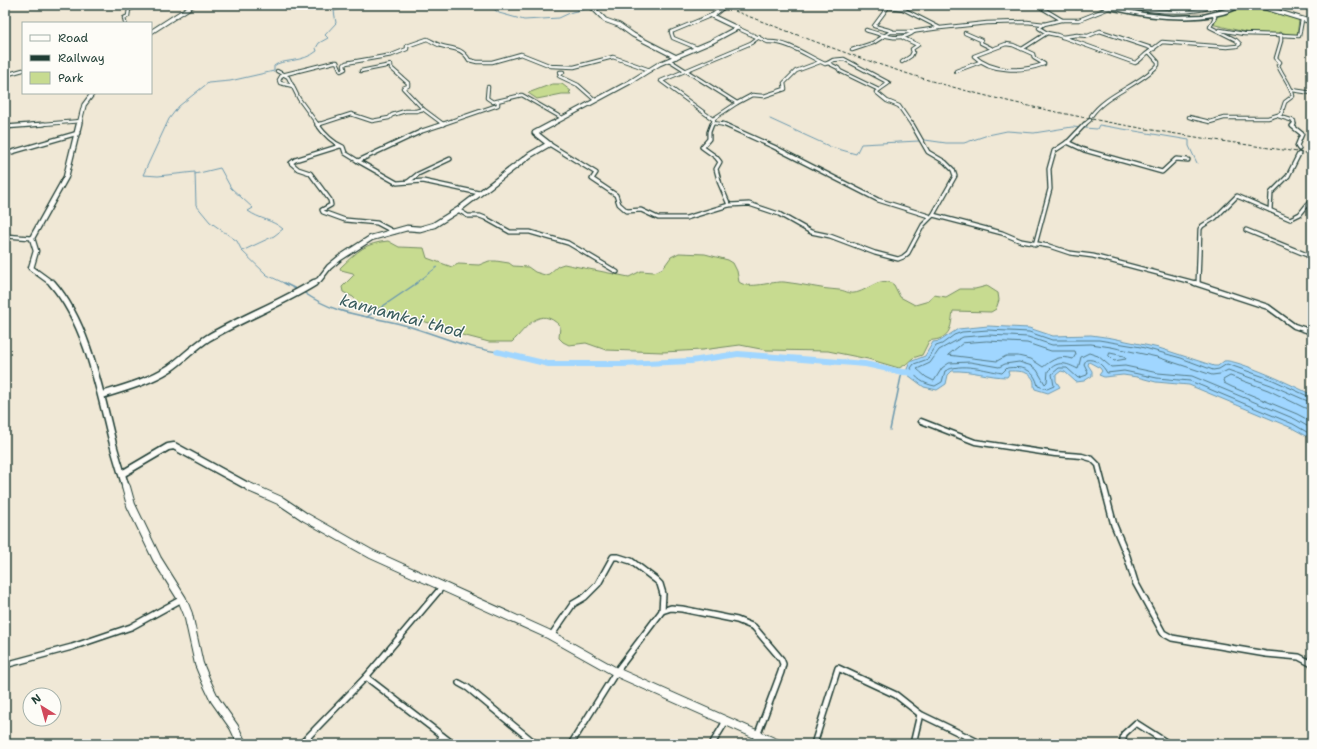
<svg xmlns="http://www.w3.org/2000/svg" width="1317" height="749" font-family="'Shantell Sans',sans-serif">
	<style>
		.green { fill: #c7db90; stroke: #738c62 }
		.water { fill: #a0d6ff; stroke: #6c99ae }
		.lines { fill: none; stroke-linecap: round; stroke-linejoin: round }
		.shore { stroke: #537a85; stroke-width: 1 }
		.stream-far1 { stroke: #6c99ae; stroke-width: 1 }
		.stream { stroke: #6c99ae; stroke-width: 1.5 }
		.river { fill: #a0d6ff; fill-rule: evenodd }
		.street-far3-casing { stroke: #1f3d34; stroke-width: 4.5 }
		.street-far2-casing { stroke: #1f3d34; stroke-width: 5.5 }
		.street-far1-casing { stroke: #1f3d34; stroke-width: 7 }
		.street-casing { stroke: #1f3d34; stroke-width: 8 }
		.secondary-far3-casing { stroke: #1f3d34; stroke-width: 5.5 }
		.secondary-far2-casing { stroke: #1f3d34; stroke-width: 7 }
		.secondary-far1-casing { stroke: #1f3d34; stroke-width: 9 }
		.secondary-casing { stroke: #1f3d34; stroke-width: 10 }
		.highway-casing { stroke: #1f3d34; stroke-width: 3 }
		.street-far3 { stroke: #fdfcf7; stroke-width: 2.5 }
		.street-far2 { stroke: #fdfcf7; stroke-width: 3 }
		.street-far1 { stroke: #fdfcf7; stroke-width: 4 }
		.street { stroke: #fdfcf7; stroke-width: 5 }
		.secondary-far3 { stroke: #fdfcf7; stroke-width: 3.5 }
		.secondary-far2 { stroke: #fdfcf7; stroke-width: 4.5 }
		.secondary-far1 { stroke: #fdfcf7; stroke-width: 6 }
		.secondary { stroke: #fdfcf7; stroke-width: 8 }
		.highway { fill: #fdfcf7; fill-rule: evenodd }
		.rail { stroke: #1f3d34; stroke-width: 1; stroke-dasharray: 3.5 2; stroke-linecap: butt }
		.secondary-bridge-casing { stroke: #1f3d34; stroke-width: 5.5; stroke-linecap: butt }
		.secondary-bridge { stroke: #fdfcf7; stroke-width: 3.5 }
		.labels { text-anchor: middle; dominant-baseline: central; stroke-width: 3; stroke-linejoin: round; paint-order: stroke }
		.water-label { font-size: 16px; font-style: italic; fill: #395c5d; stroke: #fdfcf7 }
	</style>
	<rect width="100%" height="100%" fill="#f0e8d6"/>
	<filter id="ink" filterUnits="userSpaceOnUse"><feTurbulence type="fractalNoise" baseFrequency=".025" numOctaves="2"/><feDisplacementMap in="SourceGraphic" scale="8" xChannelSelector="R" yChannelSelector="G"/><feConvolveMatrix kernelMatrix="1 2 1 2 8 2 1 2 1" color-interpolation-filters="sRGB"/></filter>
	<g filter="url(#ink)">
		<g class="green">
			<path d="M1245,6l20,4 34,10 -2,16 -18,-4 1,2 -31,-1 -38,-9 6,-6 -1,-3z"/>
			<path d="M552,84h10l9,7 -2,1 2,2h-9l-25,5 -9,-6z"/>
			<path d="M388,241l11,6 25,1 3,10 25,9 6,-3 21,1 10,-4h7l13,2 4,3 15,1 7,5 10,3 4,-1 9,-8 6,-2 65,13 12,-6 13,1 3,-1 6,-3 8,-11 8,-4 26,1 23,6 5,3 4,8 2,11c10,8 33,-1 45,0 19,2 36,7 55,8 5,0 10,4 15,3 13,-1 27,-19 40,-8l6,12 15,8 14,-4 5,-6 12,2 14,-8h15l12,-3 11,7 1,7 -3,9 -5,3 -38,-1c-2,12 -1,23 -14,28 -4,1 -7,1 -10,2l-7,14 -9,3 -8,7 -6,3 -31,-9 -40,-8 -62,-1 -26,-5 -38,5 -39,2 -57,-2 -20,-7 -17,2 -6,-3 -4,-4 1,-12c-21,-22 -34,3 -48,16h-23l-27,-7 -32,-12 -66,-15 -11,-11 -10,-5 -1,-5 12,-12 -1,-2 -12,-3 -1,-2 2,-2c16,-15 23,-23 46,-25z"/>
		</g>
		<path class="water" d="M988,326l41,2 24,8 38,-1 21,3 47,10 55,18h4l6,-5c11,-3 75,27 88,34v44l-20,-11 -103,-43 -33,-3 -19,-5 -14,-2 -19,2 -5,-2 3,-4 -2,-3 -11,-6 -1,3 4,6v5l-8,5 -8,1 -11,-10 -4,-1 -5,4v6l4,6 -12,6 -13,-4c-2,-3 0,-6 -2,-10 -5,-9 -17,-8 -25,-8l1,3 -2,3c-18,0 -36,-7 -55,-6l-4,4 -2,9 -9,6 -13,-3 -16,-12 -1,-6 3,-7 15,-6 8,-14 7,-1 18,-12z"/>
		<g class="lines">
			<g class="shore">
				<path d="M987,341l40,2 24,8h24l1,3 -3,5c-13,-4 -20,0 -30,8l-12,-8 -13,-3h-12l-9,5 -49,-6 15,-12z"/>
				<path d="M1110,353l14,3 2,3 -12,2 -5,-5z"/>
				<path d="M1312,398l-39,-18 -46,-16 -8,5 -6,1 -32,-12 -40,-11 -42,-7h-47l-23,-8 -41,-2 -26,2 -8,3 -12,9 -6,2 -8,13 -14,5 -3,4c4,11 13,16 24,18l7,-4 3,-11c17,-9 39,-1 57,2l5,-5c16,-2 27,1 31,18l9,3 7,-3 -2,-12 7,-6h8l11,10 9,-3 1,-3 -4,-8 2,-4c9,-2 17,5 21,13l17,-2 33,7 33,3 103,43 19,11"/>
				<path d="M1312,403l-41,-18 -43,-15 -8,4 -8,1 -55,-18 -46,-10 -20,-3 -39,1 -24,-8 -40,-2 -25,2 -24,13 -9,13 -13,6 9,8 8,4 8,-13 7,-5 21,-1 29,5 6,-3 14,-2 13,4 5,4 8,14 2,-2 1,-11c10,-11 18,-8 30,-2l3,-12 8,-4 9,3 13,11 14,-1 33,7 34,3 103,43 17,10"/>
				<path d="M1312,409l-7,-1 -37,-18 -38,-14 -7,4 1,3 8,4 65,27 15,8"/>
			</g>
			<g class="stream-far1">
				<path d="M479,5l12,2 8,6 25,7 35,-2 13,-6 18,-4"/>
				<path d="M595,8l9,-3"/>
				<path d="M770,119l61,28 25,7 5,-10 58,-3"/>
				<path d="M925,140l21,3h18l24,-8 19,-4 27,2 38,-6 25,2 2,-4 90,15v6l8,17"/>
				<path d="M195,174l25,-6 11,20 22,20 -5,3c11,8 25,9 35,18l-9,7 -32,15"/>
				<path d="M286,284l-19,-9 -25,-24 -5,-10 -27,-19 -14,-17 -1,-33 -37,4 -15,-1 26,-56 10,-13 29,-23 22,-2 44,-10v-5c7,-7 29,-3 43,-15l-1,-3 3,-5 9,-5 -3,-3 11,-12 -2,-12 25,-6"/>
				<path d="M415,284l22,-17"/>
			</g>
			<g class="stream">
				<path d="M284,283l14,7"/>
				<path d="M303,292c36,25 61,22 101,33 32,9 61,23 94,27"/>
				<path d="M367,317l50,-34"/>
				<path d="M890,430l12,-58"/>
			</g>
			<path class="river" d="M498,349l50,12h74l69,-3 47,-7 127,10 37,8 15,1 4,3 -4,3 -15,-1 -37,-8 -127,-10 -47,7 -69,3h-74l-53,-13 -1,-2 1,-2z"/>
			<defs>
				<g id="street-far3">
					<path d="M878,5l25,4 7,-4"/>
					<path d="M1037,5l25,15"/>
					<path d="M1117,5c35,6 69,11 103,0"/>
					<path d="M1200,5l11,2"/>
					<path d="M903,9l37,19 47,-5 40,-1 17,2 17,-4h18l38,-15"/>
					<path d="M125,23l-1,-5 4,-2 1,-7 4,-1 -1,-3"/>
					<path d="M737,28l31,14c20,-1 39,14 57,22l3,-1 10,5 2,3 39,19 -3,2 11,9 12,5 13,19"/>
					<path d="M866,30c16,5 35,13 49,1"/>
					<path d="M1220,30l24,4 37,1"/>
					<path d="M891,32h20l28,-4"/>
					<path d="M965,33l16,7v3l10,5"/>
					<path d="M1047,33l10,2 78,28c6,-2 8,-8 14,-11"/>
					<path d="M1062,37l15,-2 11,1 12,-5 54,18"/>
					<path d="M1006,44l7,1 20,9 1,4 10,6c-22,8 -52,9 -70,-8z"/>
					<path d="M697,48l-24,-10 -2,-6 41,-17"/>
					<path d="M1022,49l25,-16 -8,-5 5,-4"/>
					<path d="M852,50l21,-7 19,-12 -18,-5 14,-19"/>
					<path d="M669,60l68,43 -24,16"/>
					<path d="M902,62l9,-6 2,-4 -1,-3 6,-4 -15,-7"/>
					<path d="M828,63l5,-3 11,-1 45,24 -10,7"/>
					<path d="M277,71l11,6 11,22 19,26"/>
					<path d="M956,71l24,-9"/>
					<path d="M560,72h3l-4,4 19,9 17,15"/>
					<path d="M5,75l18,-5"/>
					<path d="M293,86l-13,-3 -1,-3 3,-5 52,-13h3l4,9 4,-2 -1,-4 2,-2 46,-8 15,-6v-3l20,-7c5,2 10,6 15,7 12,3 20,2 27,14l8,2h15l29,-8 30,12 23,1 39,-10 37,13"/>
					<path d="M488,87l-1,11 6,4 29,-7 40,23"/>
					<path d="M1292,90l20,3"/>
					<path d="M737,103l15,-8 12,1 21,-7 -1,-6 12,-12 24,-9"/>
					<path d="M423,109l20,15"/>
					<path d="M1091,116c15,-22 49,-31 67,-51v-3l-9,-10 13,-10 65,5 10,-1 3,-2 -4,-4 -26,-13 5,-10 -2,-3"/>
					<path d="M1278,116l16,5v4"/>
					<path d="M1189,117l21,5 14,-4h44l13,-4 4,-12 8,-6c-2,-12 -11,-20 -15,-31l2,-3 -4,-4 5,-17v-6l18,1 3,-16"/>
					<path d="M713,123l13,2"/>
					<path d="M31,125l50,-4"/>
					<path d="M317,125l34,-11 21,7 17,-3 3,-3 13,-4h11l7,-2 -20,-21 5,-2v-3l-17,-15v-3l-30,6"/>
					<path d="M440,125l58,-20v-3"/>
					<path d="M712,125l2,-5 -53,-39 90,-38 8,-6"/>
					<path d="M1084,125l6,-5"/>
				</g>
				<g id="street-far2">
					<path d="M317,124c7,10 14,18 26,23l2,6 13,8 64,-30 21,-7"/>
					<path d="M712,124l-3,8v7l-7,8 14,10 4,5 -4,7 4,15 9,21"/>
					<path d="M723,124l51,23 104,53 51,16"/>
					<path d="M912,124l16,28 17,10 8,8 2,6 -22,39"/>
					<path d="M1294,124l-2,2 10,8 -5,12 2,3"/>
					<path d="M317,125l3,-1"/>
					<path d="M5,127l39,-3"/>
					<path d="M1067,142l17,8 78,22 14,-13 12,1"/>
					<path d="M549,144l47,29 -4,6 24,16 3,9 8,7 14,-1 17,8h28l43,-13 20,-1 30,10 32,18 19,4 45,17 23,6 5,-2 5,-4 15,-28 10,-10 69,18 19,8 28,5 21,7 23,3 106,28"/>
					<path d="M340,146l-45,14 -4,3 7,6 12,4 20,27 1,5 -9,5 1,2 22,8 32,3 17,9"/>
					<path d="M5,154l73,-21"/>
					<path d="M358,161l39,22 26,-2 56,12"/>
					<path d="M408,182l10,-8 32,-15"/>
					<path d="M458,210l10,6h12l5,2 25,14h20l38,11 49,29"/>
					<path d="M1270,210l1,-17 17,-17 11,-22"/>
					<path d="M1246,230l66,27"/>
					<path d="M5,236l27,2"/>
					<path d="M1035,245l15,-56 -1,-20 5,-18 15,-10 16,-17"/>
					<path d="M1198,284l2,-55 2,-3 13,-8 22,-22 53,23 10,-5 12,-15"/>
				</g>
				<g id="street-far1">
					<path d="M1195,283l73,24 26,19 18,6"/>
					<path d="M921,421l54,21 80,12 27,2 10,3 6,6 6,23"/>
				</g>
				<g id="street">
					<path d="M1104,487l10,38 13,31 8,26 28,51 9,5 94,16 33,3 13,7"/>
					<path d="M662,611l9,-3 11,1 55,11 17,7 27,32 2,5 -2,8 -27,72"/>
					<path d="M551,636l22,-32 12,-7 13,-13 15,-27h5l13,4 25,19 4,4 3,10 -1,17 -46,61 -45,72"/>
					<path d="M5,665l67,-18 59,-20 51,-28"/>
					<path d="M366,677l87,67"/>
					<path d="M459,683l9,5 68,56"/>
					<path d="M301,744l65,-67 76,-90"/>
					<path d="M438,744l4,-8"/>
					<path d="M712,744l14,-23"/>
					<path d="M814,744l24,-76 58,27 24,19"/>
					<path d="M913,744l7,-30 62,30"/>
					<path d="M1122,744l2,-10 12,-11 33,21"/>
				</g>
				<g id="secondary-far3">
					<path d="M590,5l15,15 14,5 14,10 43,22"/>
					<path d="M1256,5l56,17"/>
					<path d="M151,32l42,-27"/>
					<path d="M79,125l5,-20 9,-12"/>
					<path d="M550,125l80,-43 29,-18 52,-22 26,-14 -25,-12 10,-8"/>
				</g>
				<g id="secondary-far2">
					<path d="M53,284l-22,-16 5,-17 -4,-13 34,-61 13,-53"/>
					<path d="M312,284l7,-4 10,-13 11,-9 31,-20 36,-10 13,1 14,-4 24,-15 72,-55 19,-11 -14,-11 17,-9"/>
				</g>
				<g id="secondary-far1">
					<path d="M52,283c36,41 48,110 61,161 4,15 9,30 13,44"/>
					<path d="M102,395c23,-7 48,-14 68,-27 13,-9 25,-22 38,-30 34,-20 72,-34 106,-55"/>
					<path d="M122,474l46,-27 6,-1 77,42"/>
				</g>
				<g id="secondary">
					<path d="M126,487l5,18 26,54 25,40 6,15 11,50 7,17 9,19 19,27 8,17"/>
					<path d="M249,487l32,14 24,16 66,37 177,80 68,38 162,72"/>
				</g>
				<path id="highway" d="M1097,5h7l39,8 30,3 30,-1 16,-4 18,-6h6c-29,20 -90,14 -123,6 -7,-1 -17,-2 -23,-6z"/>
			</defs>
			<use href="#street-far3" class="street-far3-casing"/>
			<use href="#street-far2" class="street-far2-casing"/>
			<use href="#street-far1" class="street-far1-casing"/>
			<use href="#street" class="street-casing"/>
			<use href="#secondary-far3" class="secondary-far3-casing"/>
			<use href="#secondary-far2" class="secondary-far2-casing"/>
			<use href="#secondary-far1" class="secondary-far1-casing"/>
			<use href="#secondary" class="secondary-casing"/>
			<use href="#highway" class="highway-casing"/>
			<use href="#street-far3" class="street-far3"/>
			<use href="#street-far2" class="street-far2"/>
			<use href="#street-far1" class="street-far1"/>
			<use href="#street" class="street"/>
			<use href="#secondary-far3" class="secondary-far3"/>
			<use href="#secondary-far2" class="secondary-far2"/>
			<use href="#secondary-far1" class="secondary-far1"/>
			<use href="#secondary" class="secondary"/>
			<use href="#highway" class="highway"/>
			<path class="rail" d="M719,5c76,29 151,59 230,81 119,33 241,51 363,68"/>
			<defs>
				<path id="secondary-bridge" d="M722,8l7,-3"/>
			</defs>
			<use href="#secondary-bridge" class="secondary-bridge-casing"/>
			<use href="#secondary-bridge" class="secondary-bridge"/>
		</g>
	</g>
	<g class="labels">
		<g class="water-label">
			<text transform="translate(402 316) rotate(15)">kannamkai thod</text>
		</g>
	</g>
	<rect width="1317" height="749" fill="none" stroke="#fdfcf7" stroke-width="20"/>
	<rect x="10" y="10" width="1297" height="729" fill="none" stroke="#1f3d34" stroke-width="1.5" filter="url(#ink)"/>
	<rect x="22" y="22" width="130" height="72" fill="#fdfcf7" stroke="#a4b0a9"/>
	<rect x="30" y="35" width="20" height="6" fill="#fdfcf7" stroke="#a4b0a9"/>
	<text x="58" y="42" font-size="12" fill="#1f3d34">Road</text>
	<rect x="30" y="55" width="20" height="6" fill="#1f3d34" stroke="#a4b0a9"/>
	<text x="58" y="62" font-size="12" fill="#1f3d34">Railway</text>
	<rect x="30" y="72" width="20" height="12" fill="#c7db90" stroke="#a4b0a9"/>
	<text x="58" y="82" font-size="12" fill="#1f3d34">Park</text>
	<g transform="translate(42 707) rotate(323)"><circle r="19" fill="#fdfcf7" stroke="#a4b0a9"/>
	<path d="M0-3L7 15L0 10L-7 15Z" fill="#d1495b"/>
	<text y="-6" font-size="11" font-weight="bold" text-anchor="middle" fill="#1f3d34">N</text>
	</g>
</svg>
